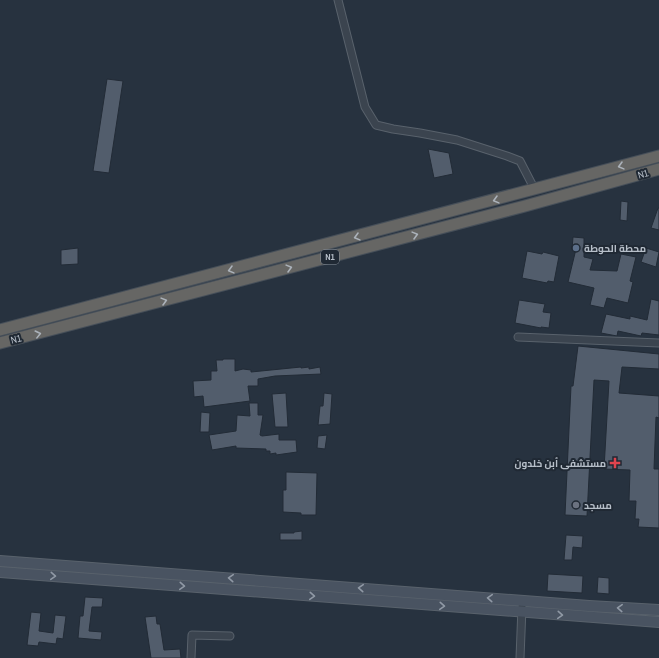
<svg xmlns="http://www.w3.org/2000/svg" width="659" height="658" font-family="'Archivo Narrow',Cairo,sans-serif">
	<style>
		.building { fill: #525d6c; stroke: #222b36 }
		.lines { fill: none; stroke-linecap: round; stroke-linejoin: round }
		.minor-casing { stroke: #59626c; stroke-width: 9 }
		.secondary-casing { stroke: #59626c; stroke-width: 12 }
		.trunk-casing { stroke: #464f59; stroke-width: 13 }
		.minor { stroke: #3b444f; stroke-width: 7 }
		.secondary { stroke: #495361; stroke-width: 10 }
		.trunk { stroke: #666664; stroke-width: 11 }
		.oneway { stroke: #abb2ba }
		.oneway2 { stroke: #9099a5 }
		.service-dot { fill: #5c6f8a; stroke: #202934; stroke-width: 1.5 }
		.health-dot { fill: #e0444e; stroke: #202934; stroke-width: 1.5 }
		.worship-dot { fill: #6b7280; stroke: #202934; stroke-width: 1.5 }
		.labels { text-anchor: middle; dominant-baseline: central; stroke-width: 4; stroke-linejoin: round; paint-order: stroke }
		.shield { fill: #202934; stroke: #8a929c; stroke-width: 1 }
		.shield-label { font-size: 9px; font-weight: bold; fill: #b7bfc9 }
		.street-label { font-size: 10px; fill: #b7bfc9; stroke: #202934 }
		.poi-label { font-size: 10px; font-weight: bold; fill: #b7bfc9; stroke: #202934; text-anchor: start }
	</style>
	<rect width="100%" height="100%" fill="#27323f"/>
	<g class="building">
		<path d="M107,79l16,2 -14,92 -16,-2z"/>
		<path d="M428,149l21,4 4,21 -19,4z"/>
		<path d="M621,201l7,1 -1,19 -7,-1z"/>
		<path d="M658,208h1v22l-8,-2z"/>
		<path d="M573,237l11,1v19l9,2 -3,11 27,1 4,-17 15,3 -6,24 3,1 -5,21 -21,-5 -3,10 -14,-3 4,-17 -26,-6 8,-33h-4z"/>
		<path d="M78,248v16l-17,1v-15z"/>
		<path d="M646,248l13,4 -3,15 -15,-5z"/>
		<path d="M527,251l15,3 1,-2 16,4 -5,26 -6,-1 -1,2 -25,-5z"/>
		<path d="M651,299l8,2v34l-17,-2 -1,3 -23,-5 -1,5 -16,-3 5,-19 24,5v-3l17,4z"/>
		<path d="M519,300l26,4 -2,8 8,1 -2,15 -8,-1v1l-26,-5z"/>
		<path d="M578,346l81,8v15l-37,-2 -3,26 40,3v22l-3,-1 -2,52h5v59l-21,-1 1,-8h-4l1,-18h-7l1,-31 -26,-1 5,-88 -15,-1 -7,136 -22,-1 6,-129h2z"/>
		<path d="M223,359h12v12l8,-2 8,1v2l50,-5v1l8,-1v2l11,-2 1,7 -46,2 -17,3v7h-10l2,15 -46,6 -1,-11 -9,1 -1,-16 18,-1v-9h6l-1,-11h7z"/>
		<path d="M286,393l2,34h-13l-3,-33z"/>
		<path d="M324,393l8,1 -2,30 -12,1 2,-19h3z"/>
		<path d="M249,403h9v12h5l-3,20 2,1 17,-2v6h17l1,12 -21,3v-2l-6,1v-3h-4v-2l-30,-1v-2l-24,4 -3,-15 27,-4 1,-16 13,1z"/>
		<path d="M201,412l9,1 -1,19h-9z"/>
		<path d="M327,435l-2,14 -8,-1 1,-12z"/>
		<path d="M286,472l31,1 -1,42h-15v-2l-18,-1v-22h3z"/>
		<path d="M302,531v9h-22v-7h14v-1z"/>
		<path d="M566,535l17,1 -1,12 -9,-1 -1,13h-8z"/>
		<path d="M548,574l35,2 -1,17 -35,-2z"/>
		<path d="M598,577l11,1v16l-12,-1z"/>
		<path d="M85,597l18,1 -1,9h-10l-3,24 13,1 -1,8 -23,-2 2,-22h3z"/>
		<path d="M31,612l10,1 -2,18 14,2 2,-18 11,1 -3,23 -6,-1 -1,6 -17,-2 -1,4 -11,-1z"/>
		<path d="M156,616l1,8h3l4,26 16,-1 1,9h-30l-6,-41z"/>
	</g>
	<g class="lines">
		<defs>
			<g id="minor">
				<path d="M338,0l27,107 11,18 17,4 27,4 37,7 50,16 13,5 15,29"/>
				<path d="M518,337l141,6"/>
				<path d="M191,658l1,-23 38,1"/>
				<path d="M520,658l2,-51"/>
			</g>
			<g id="secondary">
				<path d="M0,561l589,45 70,4"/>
				<path d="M0,572l659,50"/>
			</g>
			<g id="trunk">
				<path d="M0,330l659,-174"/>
				<path d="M0,343l525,-137 134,-37"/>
			</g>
		</defs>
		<use href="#minor" class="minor-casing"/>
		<use href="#secondary" class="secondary-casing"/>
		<use href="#trunk" class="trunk-casing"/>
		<use href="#minor" class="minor"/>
		<use href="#secondary" class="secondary"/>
		<use href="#trunk" class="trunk"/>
	</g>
	<defs><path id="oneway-chevron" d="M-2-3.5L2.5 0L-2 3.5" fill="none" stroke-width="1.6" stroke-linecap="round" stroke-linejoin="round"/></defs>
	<g class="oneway">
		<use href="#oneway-chevron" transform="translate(621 166) rotate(165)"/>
		<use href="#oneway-chevron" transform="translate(496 200) rotate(165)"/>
		<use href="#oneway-chevron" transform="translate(415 235) rotate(-15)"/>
		<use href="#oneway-chevron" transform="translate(357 237) rotate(165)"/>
		<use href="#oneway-chevron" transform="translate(289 268) rotate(-15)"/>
		<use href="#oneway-chevron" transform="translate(231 270) rotate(165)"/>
		<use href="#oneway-chevron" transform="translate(164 301) rotate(-15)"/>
		<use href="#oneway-chevron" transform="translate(38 334) rotate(-14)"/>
	</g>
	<g class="oneway2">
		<use href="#oneway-chevron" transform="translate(53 576) rotate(4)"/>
		<use href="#oneway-chevron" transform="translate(231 578) rotate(-176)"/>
		<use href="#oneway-chevron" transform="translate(182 586) rotate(4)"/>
		<use href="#oneway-chevron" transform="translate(361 588) rotate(-176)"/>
		<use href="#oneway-chevron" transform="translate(312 596) rotate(4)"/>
		<use href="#oneway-chevron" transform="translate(490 598) rotate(-176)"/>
		<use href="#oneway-chevron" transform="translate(442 606) rotate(4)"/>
		<use href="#oneway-chevron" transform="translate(620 608) rotate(-177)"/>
		<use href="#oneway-chevron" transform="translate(560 615) rotate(4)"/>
	</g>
	<circle class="service-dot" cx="576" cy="248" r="4"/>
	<path class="health-dot" d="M613 457h4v4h4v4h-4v4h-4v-4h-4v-4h4z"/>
	<circle class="worship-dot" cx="576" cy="505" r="4"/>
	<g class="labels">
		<rect class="shield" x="321" y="250" width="18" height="14" rx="3"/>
		<g class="shield-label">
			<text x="330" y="257">N1</text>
		</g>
		<g class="street-label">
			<text transform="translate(643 174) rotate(-16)">N1</text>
			<text transform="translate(16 339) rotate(-14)">N1</text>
		</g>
		<g class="poi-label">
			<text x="584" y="248">محطة الحوطة</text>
			<text x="606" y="463" text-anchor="end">مستشفى أبن خلدون</text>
			<text x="584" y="505">مسجد</text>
		</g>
	</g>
</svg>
